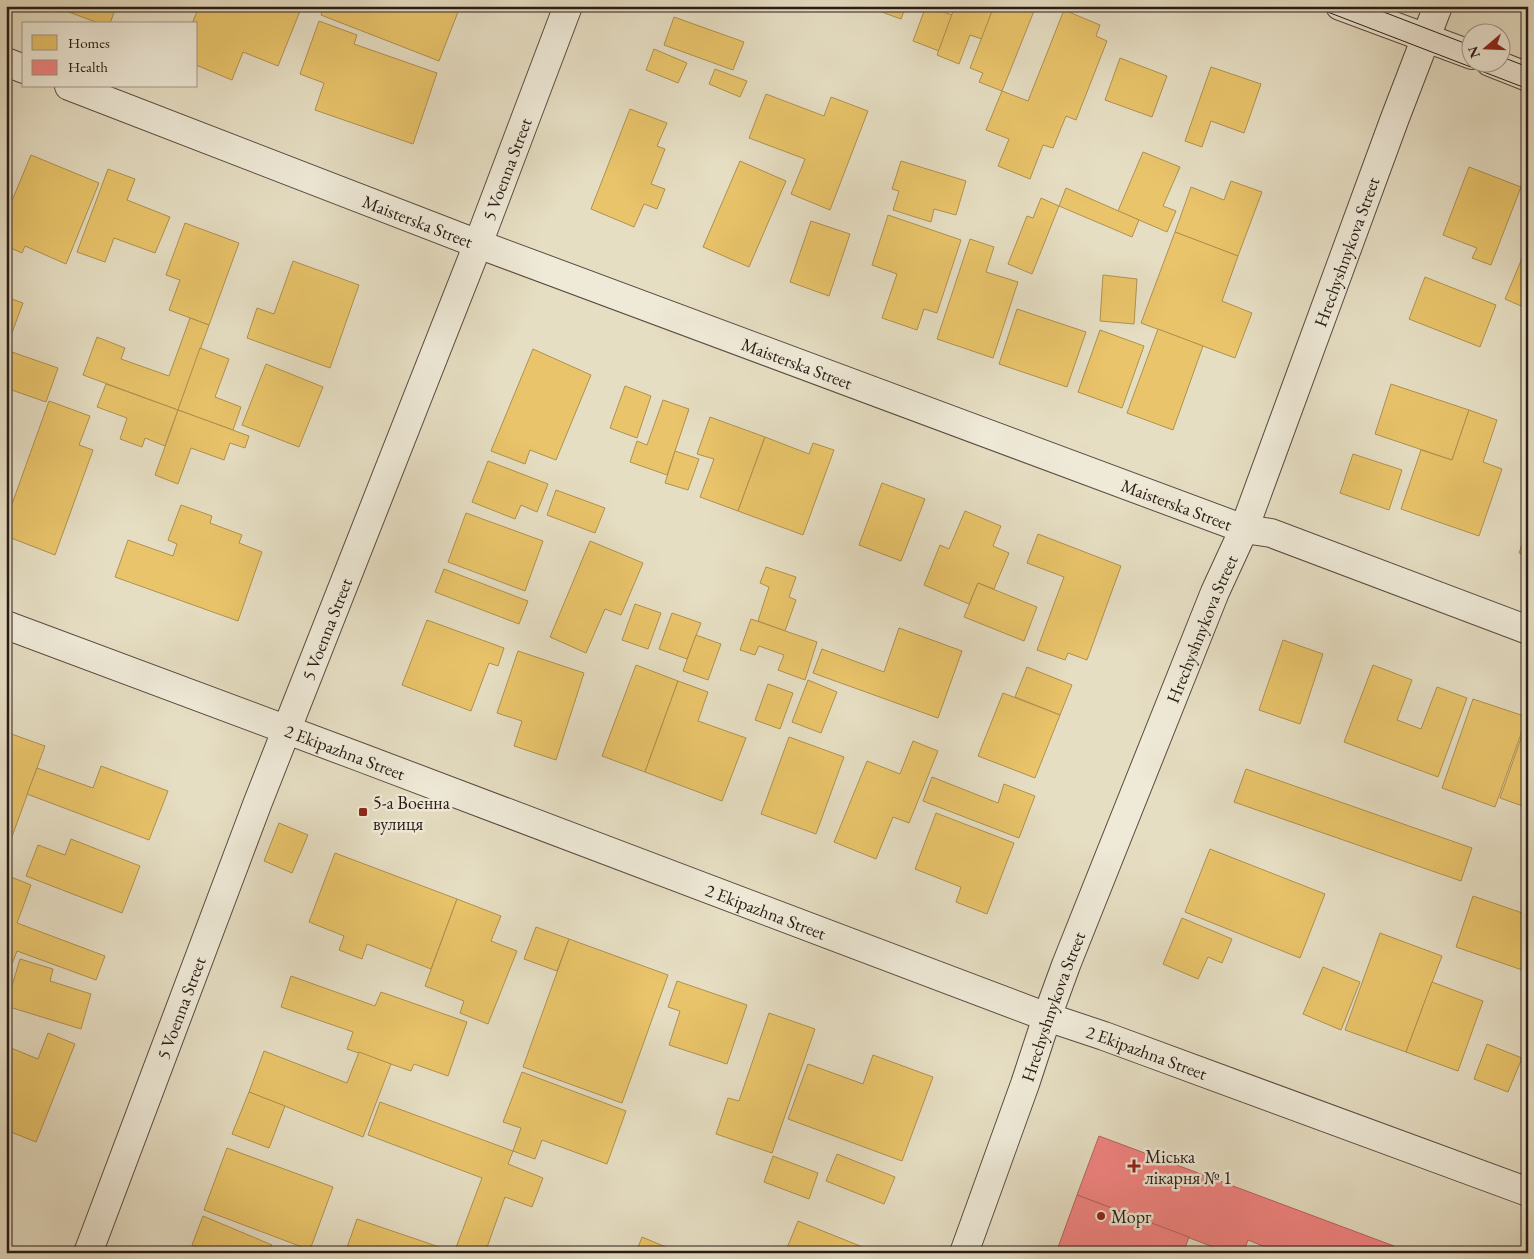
<svg xmlns="http://www.w3.org/2000/svg" width="1534" height="1259" font-family="'EB Garamond',serif">
	<style>
		.homes { fill: #e9c46a; stroke: #af9150 }
		.health { fill: #f28482; stroke: #b56461 }
		.lines { fill: none; stroke-linecap: round; stroke-linejoin: round }
		.minor-casing { stroke: #584c40; stroke-width: 30 }
		.minor { stroke: #efead8; stroke-width: 28 }
		.tram { stroke: #281b15; stroke-width: 1 }
		.poi-dot { fill: #8f2418; stroke: #efead8; stroke-width: 2 }
		.labels { text-anchor: middle; dominant-baseline: central; stroke-width: 5; stroke-linejoin: round; paint-order: stroke }
		.street-label { font-size: 18px; fill: #281b15; stroke: #efead8 }
		.poi-label { font-size: 18px; fill: #281b15; stroke: #efead8; text-anchor: start }
	</style>
	<rect width="100%" height="100%" fill="#e6dec3"/>
	<filter id="stains"><feTurbulence type="fractalNoise" baseFrequency=".004" numOctaves="4"/><feColorMatrix values="0 0 0 0 .2 0 0 0 0 .09 0 0 0 0 .02 0 0 0 .5 -.17"/></filter>
	<radialGradient id="worn" r=".72"><stop offset=".6" stop-color="#630" stop-opacity="0"/><stop offset="1" stop-color="#630" stop-opacity=".3"/></radialGradient>
	<g class="homes">
		<path d="M68,6h48l-6,18h-9l-35,-13z"/>
		<path d="M199,6h103l-24,60 -35,-14 -11,28 -36,-15v-41h-4z"/>
		<path d="M324,6h120l14,6 -19,49 -118,-46z"/>
		<path d="M865,6h41l-5,13z"/>
		<path d="M926,6l26,9 -13,36 -26,-10z"/>
		<path d="M955,6h39l-12,33 -12,-4 -11,29 -22,-9z"/>
		<path d="M994,6h42l-34,85 -23,-9 4,-9 -13,-5z"/>
		<path d="M1064,10l36,15 -4,11 11,5 -31,79 -10,-4 -13,32 -10,-3 -13,34 -32,-13 11,-27 -23,-9 16,-39 26,10z"/>
		<path d="M674,17l70,25 -11,28 -69,-25z"/>
		<path d="M319,21l38,14 -3,9 83,29 -24,71 -98,-34 9,-27 -24,-9z"/>
		<path d="M654,49l33,14 -9,20 -32,-13z"/>
		<path d="M1120,58l47,18 -15,41 -47,-17z"/>
		<path d="M1211,67l50,17 -17,49 -33,-12 -9,26 -17,-6z"/>
		<path d="M715,69l32,12 -7,16 -31,-13z"/>
		<path d="M766,94l58,22 7,-19 37,14 -38,99 -39,-16 14,-35 -56,-21z"/>
		<path d="M630,109l37,14 -10,23 8,3 -14,35 14,5 -8,20 -13,-5 -10,23 -43,-18z"/>
		<path d="M1143,152l37,15 -17,39 13,5 -9,21 -49,-21z"/>
		<path d="M31,155l68,28 -33,81 -41,-18 -3,7 -16,-7v-31z"/>
		<path d="M740,161l46,20 -37,86 -46,-20z"/>
		<path d="M901,161l65,20 -10,34 -22,-6 -3,13 -38,-12 6,-19 -7,-2z"/>
		<path d="M1469,167l52,20 -30,78 -19,-7 5,-10 -34,-13z"/>
		<path d="M108,169l27,10 -8,21 43,17 -15,36 -41,-15 -9,24 -28,-10z"/>
		<path d="M1231,181l31,11 -24,64 -63,-24 16,-45 33,13z"/>
		<path d="M1066,188l73,32 -7,17 -73,-31z"/>
		<path d="M1041,198l18,8 -27,68 -24,-10 19,-48 6,2z"/>
		<path d="M888,215l73,25 -24,73 -13,-4 -7,21 -35,-12 15,-44 -25,-9z"/>
		<path d="M811,221l39,13 -21,62 -39,-14z"/>
		<path d="M185,223l54,20 -30,82 -40,-15 11,-30 -14,-5z"/>
		<path d="M1175,232l63,24 -16,45 30,12 -17,45 -94,-35z"/>
		<path d="M970,239l24,8 -8,25 32,10 -25,76 -56,-19z"/>
		<path d="M1528,244v65l-23,-10z"/>
		<path d="M293,261l66,24 -29,83 -83,-30 10,-30 17,6z"/>
		<path d="M1103,275l34,4 -3,45 -34,-3z"/>
		<path d="M1425,277l71,28 -16,42 -71,-28z"/>
		<path d="M6,297l17,6 -16,43 -1,-1z"/>
		<path d="M1017,309l69,23 -19,55 -68,-23z"/>
		<path d="M190,318l19,7 -31,85 -95,-35 14,-38 28,11 -4,11 48,17z"/>
		<path d="M1158,329l45,17 -30,84 -46,-17z"/>
		<path d="M1100,330l44,16 -22,62 -44,-16z"/>
		<path d="M200,348l29,11 -14,38 26,10 -8,23 -55,-20z"/>
		<path d="M533,349l58,26 -35,85 -26,-10 -5,14 -34,-13z"/>
		<path d="M6,350l52,18 -12,34 -40,-14z"/>
		<path d="M266,364l57,23 -24,60 -57,-22z"/>
		<path d="M106,384l72,26 -13,36 -20,-8 -3,9 -22,-8 7,-21 -30,-11z"/>
		<path d="M1391,384l78,26 -17,50 -77,-26z"/>
		<path d="M625,386l26,10 -14,42 -27,-10z"/>
		<path d="M663,400l26,9 -22,66 -37,-13 7,-21 10,4z"/>
		<path d="M49,401l41,15 -11,29 14,5 -38,105 -49,-19v-34l6,2z"/>
		<path d="M178,410l71,26 -4,12 -15,-5 -6,17 -33,-12 -13,36 -23,-9z"/>
		<path d="M1469,410l28,10 -14,42 19,7 -23,67 -78,-27 20,-59 31,10z"/>
		<path d="M710,417l55,20 -27,74 -38,-14 14,-38 -17,-5z"/>
		<path d="M765,437l44,17 4,-11 21,7 -31,85 -65,-24z"/>
		<path d="M675,451l24,8 -11,31 -23,-7z"/>
		<path d="M1353,454l49,16 -13,40 -49,-17z"/>
		<path d="M488,461l60,23 -11,28 -16,-7 -6,14 -43,-17z"/>
		<path d="M882,483l43,16 -24,62 -42,-16z"/>
		<path d="M556,490l49,18 -10,25 -48,-18z"/>
		<path d="M181,505l31,11 -2,7 32,12 -3,8 23,9 -24,69 -123,-44 13,-37 45,16 4,-12 -9,-4z"/>
		<path d="M965,511l36,15 -8,20 16,7 -15,36 -16,-6 -9,21 -45,-19 16,-40 9,4z"/>
		<path d="M466,513l77,28 -18,50 -77,-29z"/>
		<path d="M1528,529v27l-9,-3z"/>
		<path d="M1038,534l83,32 -34,94 -19,-7 -3,7 -28,-10 27,-73 -37,-14z"/>
		<path d="M590,541l53,22 -22,52 -16,-6 -19,44 -36,-16z"/>
		<path d="M766,567l30,10 -7,20 7,3 -11,31 -27,-10 11,-34 -9,-4z"/>
		<path d="M444,569l84,32 -9,23 -84,-32z"/>
		<path d="M978,583l59,24 -13,34 -60,-24z"/>
		<path d="M635,604l26,9 -13,36 -26,-9z"/>
		<path d="M672,613l29,10 -14,36 -28,-10z"/>
		<path d="M751,619l66,23 -12,38 -27,-10 6,-15 -25,-9 -4,9 -15,-5z"/>
		<path d="M427,620l77,28 -6,18 -9,-3 -18,48 -69,-26z"/>
		<path d="M899,628l63,23 -24,67 -125,-45 9,-24 62,23z"/>
		<path d="M696,635l25,9 -13,36 -25,-9z"/>
		<path d="M1283,640l40,14 -23,70 -41,-14z"/>
		<path d="M518,651l66,22 -28,87 -42,-14 8,-25 -25,-8z"/>
		<path d="M636,665l42,16 -33,91 -43,-16z"/>
		<path d="M1373,665l39,15 -15,40 24,9 16,-42 30,11 -29,79 -94,-35z"/>
		<path d="M1027,667l45,18 -12,30 -45,-18z"/>
		<path d="M808,680l29,12 -16,41 -29,-11z"/>
		<path d="M678,681l30,11 -10,29 48,17 -24,63 -77,-29z"/>
		<path d="M768,684l25,9 -13,36 -25,-9z"/>
		<path d="M1003,693l57,22 -25,63 -57,-22z"/>
		<path d="M1473,699l54,18 -32,90 -53,-19z"/>
		<path d="M1526,724l2,1v83l-28,-10z"/>
		<path d="M6,732l39,14 -35,96 -4,-2z"/>
		<path d="M789,737l55,20 -28,77 -55,-20z"/>
		<path d="M913,741l25,10 -29,72 -16,-6 -17,42 -42,-17 33,-81 33,13z"/>
		<path d="M101,766l67,25 -19,49 -122,-46 10,-26 56,20z"/>
		<path d="M1246,769l226,79 -11,33 -227,-79z"/>
		<path d="M932,777l66,26 6,-19 31,12 -16,42 -96,-37z"/>
		<path d="M936,813l78,30 -27,71 -31,-12 5,-15 -46,-18z"/>
		<path d="M279,823l29,12 -16,38 -28,-12z"/>
		<path d="M71,839l69,27 -18,47 -96,-37 12,-31 27,10z"/>
		<path d="M1210,849l115,45 -25,64 -115,-46z"/>
		<path d="M335,853l122,46 -26,70 -64,-25 -5,15 -23,-9 5,-14 -35,-14z"/>
		<path d="M6,875l25,10 -14,38 88,33 -9,24 -79,-29 -5,13 -6,-2z"/>
		<path d="M1473,896l55,19v57l-72,-25z"/>
		<path d="M457,899l44,17 -10,25 26,10 -29,73 -28,-11 4,-12 -39,-15z"/>
		<path d="M1182,918l50,21 -10,24 -14,-6 -10,22 -35,-15z"/>
		<path d="M536,927l33,12 -12,32 -33,-12z"/>
		<path d="M1380,933l62,23 -36,96 -61,-22z"/>
		<path d="M569,939l99,36 -46,128 -99,-36z"/>
		<path d="M20,959l33,10 -3,12 41,13 -10,35 -75,-23z"/>
		<path d="M1323,967l37,15 -19,48 -38,-16z"/>
		<path d="M291,976l84,30 6,-14 86,30 -19,54 -34,-12 -3,7 -64,-22 6,-17 -72,-25z"/>
		<path d="M677,981l70,24 -20,59 -58,-19 11,-34 -12,-4z"/>
		<path d="M1432,982l51,19 -25,70 -52,-19z"/>
		<path d="M769,1013l46,16 -43,124 -56,-19 12,-36 11,3z"/>
		<path d="M48,1033l27,11 -39,98 -30,-12v-84l32,13z"/>
		<path d="M1487,1044l35,14 -14,34 -34,-13z"/>
		<path d="M264,1051l83,32 12,-31 32,12 -28,73 -114,-45z"/>
		<path d="M873,1055l60,22 -31,84 -114,-42 20,-55 55,20z"/>
		<path d="M522,1072l104,39 -19,53 -65,-24 -7,19 -22,-8 8,-23 -18,-6z"/>
		<path d="M249,1092l36,14 -16,42 -37,-14z"/>
		<path d="M380,1102l133,49 -5,13 35,14 -11,29 -27,-10 -20,56h-31l28,-75 -114,-43z"/>
		<path d="M227,1148l106,39 -23,63 -106,-40z"/>
		<path d="M837,1154l58,23 -11,27 -58,-23z"/>
		<path d="M773,1156l45,17 -9,26 -45,-17z"/>
		<path d="M203,1216l69,29 -4,8h-58l-18,-8z"/>
		<path d="M357,1219l94,32 -1,2h-105z"/>
		<path d="M798,1221l67,27 -1,5h-79z"/>
		<path d="M642,1237l38,16h-44z"/>
	</g>
	<g class="health">
		<path d="M1099,1136l295,110 -2,7h-112l-32,-13 -5,13h-14l-152,-58z"/>
		<path d="M1077,1195l112,42 -6,16h-127z"/>
	</g>
	<g class="lines">
		<defs>
			<g id="minor">
				<path d="M1340,6l132,49"/>
				<path d="M6,62l18,7"/>
				<path d="M1490,62l38,15"/>
				<path id="s1" d="M69,86l409,158 766,285 27,4 257,97"/>
				<path id="s2" d="M6,625c348,128 694,262 1041,392l57,19 424,156"/>
				<path id="s3" d="M88,1253l170,-451 220,-558 90,-238"/>
				<path id="s4" d="M964,1253l61,-169 22,-67 19,-52 149,-373 29,-63 151,-411 43,-112"/>
			</g>
		</defs>
		<use href="#minor" class="minor-casing"/>
		<use href="#minor" class="minor"/>
		<g class="tram">
			<path d="M1312,6l216,83"/>
			<path d="M1368,6l104,40"/>
			<path d="M1502,57l26,10"/>
		</g>
	</g>
	<g class="poi-dot">
		<rect x="358" y="807" width="10" height="10" rx="2.5"/>
		<path d="M1131.5 1158.5h5v5h5v5h-5v5h-5v-5h-5v-5h5z"/>
		<circle cx="1101" cy="1216" r="5"/>
	</g>
	<g class="labels">
		<g class="street-label">
			<text stroke="none"><textPath href="#s3" startOffset="1162">5 Voenna Street</textPath></text>
			<text stroke="none"><textPath href="#s1" startOffset="374">Maisterska Street</textPath></text>
			<text stroke="none"><textPath href="#s4" startOffset="1072">Hrechyshnykova Street</textPath></text>
			<text stroke="none"><textPath href="#s1" startOffset="779">Maisterska Street</textPath></text>
			<text stroke="none"><textPath href="#s1" startOffset="1184">Maisterska Street</textPath></text>
			<text stroke="none"><textPath href="#s3" startOffset="668">5 Voenna Street</textPath></text>
			<text stroke="none"><textPath href="#s4" startOffset="668">Hrechyshnykova Street</textPath></text>
			<text stroke="none"><textPath href="#s2" startOffset="362">2 Ekipazhna Street</textPath></text>
			<text stroke="none"><textPath href="#s2" startOffset="812">2 Ekipazhna Street</textPath></text>
			<text stroke="none"><textPath href="#s4" startOffset="262">Hrechyshnykova Street</textPath></text>
			<text stroke="none"><textPath href="#s3" startOffset="262">5 Voenna Street</textPath></text>
			<text stroke="none"><textPath href="#s2" startOffset="1218">2 Ekipazhna Street</textPath></text>
		</g>
		<g class="poi-label">
			<text x="373" y="802">5-а Воєнна<tspan x="373" dy="21">вулиця</tspan></text>
			<text x="1145" y="1156">Міська<tspan x="1145" dy="21">лікарня № 1</tspan></text>
			<text x="1111" y="1216">Морг</text>
		</g>
	</g>
	<rect width="1534" height="1259" fill="none" stroke="#e6dec3" stroke-width="25"/>
	<rect x="8" y="8" width="1519" height="1244" fill="none" stroke="#281b15" stroke-width="2.5"/>
	<rect x="12" y="12" width="1509" height="1234" fill="none" stroke="#281b15"/>
	<rect x="22" y="22" width="175" height="65" fill="#efead8" stroke="#9f978a"/>
	<rect x="32" y="35" width="25" height="15" fill="#e9c46a" stroke="#9f978a"/>
	<text x="68" y="48" font-size="15" fill="#281b15">Homes</text>
	<rect x="32" y="60" width="25" height="15" fill="#f28482" stroke="#9f978a"/>
	<text x="68" y="72" font-size="15" fill="#281b15">Health</text>
	<g transform="translate(1486 48) rotate(251)"><circle r="24" fill="#efead8" stroke="#9f978a"/>
	<path d="M0-4L9 19L0 12L-9 19Z" fill="#8f2418"/>
	<text y="-8" font-size="14" font-weight="bold" text-anchor="middle" fill="#281b15">N</text>
	</g>
	<rect width="100%" height="100%" filter="url(#stains)"/>
	<rect width="100%" height="100%" fill="url(#worn)"/>
</svg>
